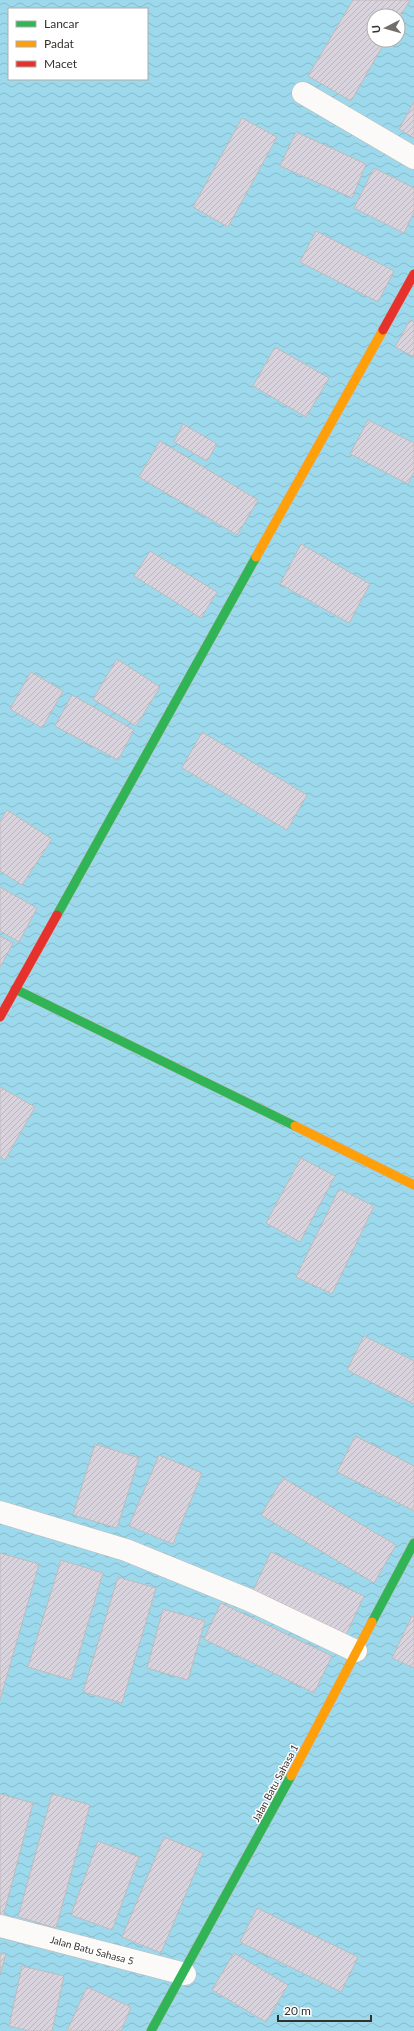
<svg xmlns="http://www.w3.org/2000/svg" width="414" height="2031" font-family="Lato,sans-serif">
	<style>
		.water { fill: url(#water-waves); fill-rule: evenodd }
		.building { fill: url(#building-hatch); stroke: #bfbcbc }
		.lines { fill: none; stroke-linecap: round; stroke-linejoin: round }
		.street-casing { stroke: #bfbbb6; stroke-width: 23 }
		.fast-casing { stroke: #bfbbb6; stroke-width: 10 }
		.slow-casing { stroke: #bfbbb6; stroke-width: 10 }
		.jam-casing { stroke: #bfbbb6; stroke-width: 10 }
		.street { stroke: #fbfaf9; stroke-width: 22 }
		.fast { stroke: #30b455; stroke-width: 9 }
		.slow { stroke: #ff9f0a; stroke-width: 9 }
		.jam { stroke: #e5322d; stroke-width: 9 }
		.labels { text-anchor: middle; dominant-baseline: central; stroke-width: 3; stroke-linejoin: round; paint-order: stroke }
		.street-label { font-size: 10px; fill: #35312d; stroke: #fff }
	</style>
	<defs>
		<pattern id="water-waves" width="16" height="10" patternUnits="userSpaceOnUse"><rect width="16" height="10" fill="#9dd9ec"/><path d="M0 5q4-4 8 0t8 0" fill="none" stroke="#88bbcb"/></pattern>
		<pattern id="building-hatch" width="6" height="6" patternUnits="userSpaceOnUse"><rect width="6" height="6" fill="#d9d3dd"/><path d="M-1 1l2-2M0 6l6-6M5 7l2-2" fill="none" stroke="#bbb6be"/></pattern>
	</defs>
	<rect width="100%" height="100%" fill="#e3ded8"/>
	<path class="water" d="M0,0h414v2031h-414zM9,9h138v70h-138zM374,16h24v24h-24z"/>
	<g class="building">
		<path d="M353,0h57l-12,20v-4h-24v24h12l-35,61 -43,-25z"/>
		<path d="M414,102v36l-15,-9z"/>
		<path d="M242,118l35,19 -49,90 -35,-20z"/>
		<path d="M296,132l70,32 -14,34 -72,-32z"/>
		<path d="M374,168l40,20v24l-10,21 -50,-25z"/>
		<path d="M316,231l78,40 -16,31 -78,-40z"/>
		<path d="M410,320l4,2v35l-19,-10z"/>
		<path d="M275,347l54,31 -23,39 -53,-31z"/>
		<path d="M368,420l46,23v29l-6,12 -58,-30z"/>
		<path d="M183,424l34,20 -10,17 -33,-19z"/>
		<path d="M160,441l98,59 -21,35 -98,-58z"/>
		<path d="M301,544l69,40 -21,39 -69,-39z"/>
		<path d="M150,551l67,41 -16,26 -67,-42z"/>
		<path d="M117,659l43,28 -24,39 -43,-27z"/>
		<path d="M31,672l32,19 -21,37 -32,-19z"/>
		<path d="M72,695l62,35 -16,30 -63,-34z"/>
		<path d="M202,732l105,63 -20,35 -105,-62z"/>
		<path d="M7,810l45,29 -30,46 -22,-14v-50z"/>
		<path d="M0,887l37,21 -18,34 -19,-11z"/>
		<path d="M0,936l13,7 -13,24z"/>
		<path d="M0,1087l35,20 -30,53 -5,-3z"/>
		<path d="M301,1158l34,18 -35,66 -34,-19z"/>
		<path d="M339,1189l35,17 -42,88 -36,-17z"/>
		<path d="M364,1336l50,25v43l-67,-34z"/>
		<path d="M355,1436l59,30v45l-77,-39z"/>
		<path d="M95,1444l44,14 -22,70 -44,-13z"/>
		<path d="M159,1455l43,18 -29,71 -44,-18z"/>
		<path d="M283,1478l113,67 -22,38 -113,-68z"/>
		<path d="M271,1552l93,44 -18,39 -93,-44z"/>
		<path d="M0,1553l39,11 -39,136z"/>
		<path d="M61,1560l42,13 -32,107 -43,-13z"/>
		<path d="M118,1577l38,11 -34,115 -39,-11z"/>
		<path d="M221,1603l111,53 -18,37 -110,-54z"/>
		<path d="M163,1609l42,12 -17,59 -41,-12z"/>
		<path d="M412,1616l2,1v51l-22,-10z"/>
		<path d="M0,1794l33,9 -30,114 -3,-1z"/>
		<path d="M52,1794l38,11 -34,123 -38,-11z"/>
		<path d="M164,1837l39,16 -42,100 -39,-16z"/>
		<path d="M98,1841l41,16 -27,73 -41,-15z"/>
		<path d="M257,1908l101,49 -17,35 -101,-50z"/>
		<path d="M0,1953l6,1 -6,20z"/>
		<path d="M234,1953l54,32 -22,37 -54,-32z"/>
		<path d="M22,1966l42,10 -12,55h-23l-20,-5z"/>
		<path d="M87,1987l44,20 -10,24h-54z"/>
	</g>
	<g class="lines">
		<defs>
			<g id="street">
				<path d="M303,93l111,65"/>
				<path d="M0,1512l126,38 123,50 107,51"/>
				<path d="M0,1926l185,48"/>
			</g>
			<g id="fast">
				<path d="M57,915l199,-358"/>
				<path d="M15,989l280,137"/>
				<path d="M372,1622l42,-79"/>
				<path d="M151,2031l140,-255"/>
			</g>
			<g id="slow">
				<path d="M256,557l127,-227"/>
				<path d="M295,1126l119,59"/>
				<path d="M291,1776l81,-154"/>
			</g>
			<g id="jam">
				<path d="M383,330l31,-56"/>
				<path d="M0,1017l57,-102"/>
			</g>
		</defs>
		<use href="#street" class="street-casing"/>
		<use href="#fast" class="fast-casing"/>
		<use href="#slow" class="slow-casing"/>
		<use href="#jam" class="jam-casing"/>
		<use href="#street" class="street"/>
		<use href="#fast" class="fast"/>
		<use href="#slow" class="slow"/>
		<use href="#jam" class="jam"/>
	</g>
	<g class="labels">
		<g class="street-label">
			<text transform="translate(275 1783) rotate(-62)">Jalan Batu Sahasa 1</text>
			<text transform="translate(92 1950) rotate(15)">Jalan Batu Sahasa 5</text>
		</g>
	</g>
	<rect x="8" y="8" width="140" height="72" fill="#ffffff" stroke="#aeadab"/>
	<rect x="16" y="21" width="20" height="6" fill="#30b455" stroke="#aeadab"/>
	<text x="44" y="28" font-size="12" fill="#35312d">Lancar</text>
	<rect x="16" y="41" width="20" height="6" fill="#ff9f0a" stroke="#aeadab"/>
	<text x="44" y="48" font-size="12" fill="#35312d">Padat</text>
	<rect x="16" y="61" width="20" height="6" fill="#e5322d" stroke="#aeadab"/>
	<text x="44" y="68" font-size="12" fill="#35312d">Macet</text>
	<g transform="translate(386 28) rotate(264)"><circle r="19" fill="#ffffff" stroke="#aeadab"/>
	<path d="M0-3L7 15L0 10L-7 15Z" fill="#726e69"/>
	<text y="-6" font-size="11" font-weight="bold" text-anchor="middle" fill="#35312d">U</text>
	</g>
	<path d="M278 2015v6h93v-6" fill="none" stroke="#35312d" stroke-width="2"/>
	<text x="284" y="2015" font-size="12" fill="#35312d" stroke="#ffffff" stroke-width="3" paint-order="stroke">20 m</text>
</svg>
